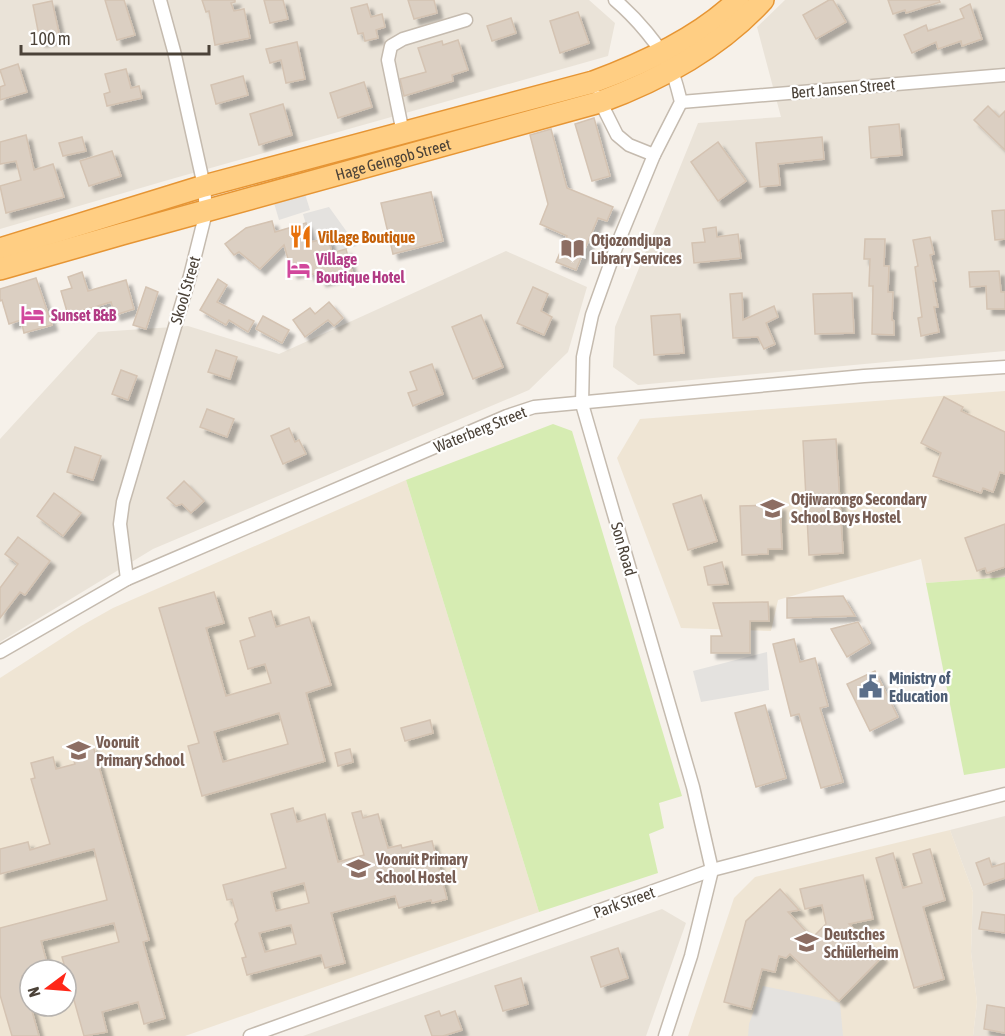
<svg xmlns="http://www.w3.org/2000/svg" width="1005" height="1036" font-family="'Asap Condensed',sans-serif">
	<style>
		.residential { fill: #eae3d8 }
		.education { fill: #efe5d4; fill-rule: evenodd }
		.green { fill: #d6ecb2 }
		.parking { fill: #e4e2df }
		.building { fill: #dbcfc2; stroke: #d4c3b2; stroke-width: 1.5; fill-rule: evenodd; filter: url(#shadow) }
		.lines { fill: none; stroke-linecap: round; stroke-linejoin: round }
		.minor-casing { stroke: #c5bbaf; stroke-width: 15 }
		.trunk-casing { stroke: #e69534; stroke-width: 24 }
		.minor { stroke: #fff; stroke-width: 12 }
		.trunk { stroke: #ffce83; stroke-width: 21 }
		.labels { text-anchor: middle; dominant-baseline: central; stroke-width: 4.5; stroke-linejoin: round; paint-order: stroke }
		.street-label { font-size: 16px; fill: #4b4238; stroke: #fff }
		.food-label { font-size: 16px; font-weight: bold; fill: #c56008; stroke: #fff; text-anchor: start }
		.education-label { font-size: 16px; font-weight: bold; fill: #785e54; stroke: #fff; text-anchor: start }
		.hotel-label { font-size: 16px; font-weight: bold; fill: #b23c85; stroke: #fff; text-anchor: start }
		.service-label { font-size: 16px; font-weight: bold; fill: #4e5e75; stroke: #fff; text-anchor: start }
	</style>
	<defs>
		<filter id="shadow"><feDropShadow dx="5.5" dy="5.5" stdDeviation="1.5" flood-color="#0004"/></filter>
	</defs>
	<rect width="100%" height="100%" fill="#f6f1ea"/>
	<g class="residential">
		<path d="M0,0h589l26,23 -7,33 -433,122 -175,51z"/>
		<path d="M785,0h220v351l-367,34 -25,-18 2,-40 83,-204 83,-6 -24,-90z"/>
		<path d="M506,251l81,36 -19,65 -39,38 -376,159 -153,93v-203l98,-107 90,-6 91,28z"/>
		<path d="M1005,816v220h-32l4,-34 -6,-50 2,-60 -23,-62z"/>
		<path d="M662,909l24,14 -40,113h-343z"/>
	</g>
	<g class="education">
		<path d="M1005,391v186l-79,6 -5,-24 -143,41 -7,31 -90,-3 -64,-170 23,-39z"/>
		<path d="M406,480l133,432 -354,124h-185v-358l81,-52 32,-18zM30,970h36v36h-36z"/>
		<path d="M950,830l23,62 -2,60 6,50 -4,34h-285l46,-138 21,-21z"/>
	</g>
	<g class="green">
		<path d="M553,424l19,7 110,365 -23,7 5,25 -15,6 9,39 -119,39 -133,-432z"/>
		<path d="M1005,577v191l-41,7 -38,-192z"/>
	</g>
	<g class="parking">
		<path d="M305,194l5,16 -31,10 -5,-17z"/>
		<path d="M329,207l28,39 -25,7 -4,-15 -17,4 -8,-28z"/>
		<path d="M767,652l2,38 -68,12 -8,-31z"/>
		<path d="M763,986l54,11 23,6 3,33h-95l1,-12z"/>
	</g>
	<g class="building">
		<path d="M105,0h19l11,35 -18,5z"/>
		<path d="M202,0h33v2l-4,1 3,8 10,-2 6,29 -35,7 -6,-34 -3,1z"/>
		<path d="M264,0h19l5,19 -18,4z"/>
		<path d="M408,0h26l3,13 -23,6z"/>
		<path d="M829,0h4l13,22 -30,17 -13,-24z"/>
		<path d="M888,0h51l1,2 -34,11 -1,-3 -12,4z"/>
		<path d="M52,1l8,36 -20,4 -7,-36z"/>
		<path d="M367,4l4,13 11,-3 3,13 -9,3 2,8 -13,3 -2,-8 -5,1 -7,-26z"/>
		<path d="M970,4l12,35 -20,7 -1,-5 -23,8 -2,-7 -24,11 -8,-18 22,-10 2,6 36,-13 -4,-9z"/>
		<path d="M578,12l11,31 -29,10 -10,-32z"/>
		<path d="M511,18l5,15 -24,8 -5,-15z"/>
		<path d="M458,40l10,30 -16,5 1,6 -49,15 -4,-17 26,-7 -8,-24 24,-7 1,4z"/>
		<path d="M297,42l8,37 -19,4 -5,-23 -11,3 -4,-14z"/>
		<path d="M18,64l9,28 -27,8v-13l5,-2 -5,-15z"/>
		<path d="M126,69l5,19 8,-2 3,12 -35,8 -3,-12 6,-2 -5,-18z"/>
		<path d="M243,76l5,19 -32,9 -5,-19z"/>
		<path d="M364,82l8,25 -34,11 -8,-25z"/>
		<path d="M283,104l9,31 -33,10 -9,-31z"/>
		<path d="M988,106l11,11 6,-6v39l-31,-30z"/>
		<path d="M594,118l16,58 -18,5 -17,-57z"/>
		<path d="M899,124l3,31 -31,3 -2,-31z"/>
		<path d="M551,129l16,59 46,19 -6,14 -9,-3 -22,52 -20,-8 11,-26 -27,-12 8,-20 -18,-69z"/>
		<path d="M26,135l8,35 19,-6 11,33 -58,16 -6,-27 21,-6 -5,-19 -16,3v-22z"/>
		<path d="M82,137l4,14 -23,5 -4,-13z"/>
		<path d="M822,137l2,22 -46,5 2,21 -20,2 -4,-44z"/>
		<path d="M718,142l28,39 -28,20 -27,-39z"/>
		<path d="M112,151l9,25 -32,10 -9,-25z"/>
		<path d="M431,192l12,49 -50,13 -12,-51z"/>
		<path d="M1005,210v29l-10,1 -3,-29z"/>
		<path d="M272,221l3,11 31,-9 5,19 17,-4 4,15 14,-4 6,23 -31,9 -3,-8 -9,2 -1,-6 -16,4 -8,-28 -24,24 -21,-17 -5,3 -9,-11 21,-16z"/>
		<path d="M716,227l1,10 21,-3 3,24 -47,5 -2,-20 13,-1 -2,-13z"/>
		<path d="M930,237l4,17 -4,1 6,26h-3l5,26h-4l5,25 -18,4 -3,-18 4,-1 -7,-50 3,-1 -5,-26z"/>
		<path d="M865,239h20l-1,27h5l-1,26h5l-1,28 2,1v14l-22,-1 1,-48h-4l1,-27h-6z"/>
		<path d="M999,271l2,21h4v17h-18l-1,-23 -16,1 -1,-15z"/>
		<path d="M82,272l6,19 38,-11 8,29 -19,6 -4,-13 -43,13 -7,-24 11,-3 -4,-11z"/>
		<path d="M36,278l16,47 -28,8 -3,-13 -12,4 -7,-24 -2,1v-12z"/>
		<path d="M218,279l9,6 -10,17 37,19 -6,11 -19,-12 -3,5 -26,-15z"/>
		<path d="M146,287l12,5 -12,37 -13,-4z"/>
		<path d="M533,287l15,7 -7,17 11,6 -8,18 -27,-12z"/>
		<path d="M742,293l1,27 31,-14 4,11 -12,6 9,21 -11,5 -6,-12 -25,1 -3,-44z"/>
		<path d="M852,293l2,40 -39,1 -2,-40z"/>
		<path d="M329,302l14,16 -9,8 -6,-6 -23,17 -12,-17 17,-12 5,6z"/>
		<path d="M680,314l4,39 -30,2 -3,-39z"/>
		<path d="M481,315l22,52 -30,12 -21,-52z"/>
		<path d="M263,316l26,14 -7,13 -26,-14z"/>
		<path d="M216,350l21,7 -7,22 -22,-7z"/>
		<path d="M432,364l11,30 -30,12 -5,-13 9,-3 -7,-18z"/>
		<path d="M121,370l16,6 -9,24 -16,-6z"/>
		<path d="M944,397l19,10 -2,4 44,21v42l-5,-2 -7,20 -10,-4 -2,5 -48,-17 8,-23 -20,-10z"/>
		<path d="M207,409l27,10 -7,18 -27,-10z"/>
		<path d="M289,428l6,14 4,-2 7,14 -23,10 -12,-28z"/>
		<path d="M836,439l7,114 -34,2 -6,-114z"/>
		<path d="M75,447l26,9 -8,24 -26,-8z"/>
		<path d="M184,481l20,20 -13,12 -9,-9 -6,2 -9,-8z"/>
		<path d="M54,493l27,20 -18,23 -26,-20z"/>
		<path d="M701,495l16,46 -29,9 -15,-46z"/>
		<path d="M780,505l2,44h-14v5l-26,1 -2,-49z"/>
		<path d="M1005,524v43l-18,6 -2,-5 -8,3 -12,-33z"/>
		<path d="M18,537l32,24 -25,34 -5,-3 -20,26v-30l18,-24 -13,-10z"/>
		<path d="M722,562l6,22 -20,1 -4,-18z"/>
		<path d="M214,592l10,31 -18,5 20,68 45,-13 -6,-19 -17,5 -8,-28 15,-5 -6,-18 22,-7 5,16 33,-10 22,68 -25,8 19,68 -123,35 -14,-50 11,-3 -40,-135zM279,713l9,31 -65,18 -9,-30z"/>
		<path d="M843,596l12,20 -68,2v-20z"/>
		<path d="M768,602l1,19h-19v32h-39v-17h11l-9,-33z"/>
		<path d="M858,622l12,21 -23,14 -16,-28z"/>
		<path d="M794,639l6,23 15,-4 13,48 -8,2 23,74 -22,6 -22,-74 -8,2 -18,-72z"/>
		<path d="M875,671l23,46 -28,14 -23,-47z"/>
		<path d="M765,705l21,73 -30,9 -21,-74z"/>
		<path d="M430,720l3,13 -28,8 -4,-13z"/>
		<path d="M93,746l56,194 -6,2 22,76 -21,6 -6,-22 -36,10 5,20 -23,4 -22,-79 57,-15 -5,-19 -73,18 8,29h-19v4l-8,2 17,60h-27l-12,-41v-67l107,-28 -13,-51 -94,25v-25l28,-7 2,8 20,-6 -19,-65 4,-1 -4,-15 22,-6 3,12 19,-5 -4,-12z"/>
		<path d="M350,749l3,13 -15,4 -3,-13z"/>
		<path d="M293,808l4,14 28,-8 13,48 26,-7 -12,-42 9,-2 2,7 15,-4 10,34 13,-3 1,3 30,-7 15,58 -15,4 -1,-3 -32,8 -4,-12 -64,17 14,50 -20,5 -4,-13 -74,20 -5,-17 4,-1 -11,-33 3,-4 -6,-21 -5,1 -4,-15 63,-17 -15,-54zM304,883l5,20 -33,8 -5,-19zM291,925l5,19 -31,8 -6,-19z"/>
		<path d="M930,849l15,51 -22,7 21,72 -30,9 -38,-130 17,-5 10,35 19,-5 -9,-29z"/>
		<path d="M989,858l3,9 13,-4v15l-21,7 -8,-22z"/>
		<path d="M863,875l10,44 -24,5 33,33 -43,44 -49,-47 -4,4 -7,-2 -4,16 -13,-3 -11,40 -27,-7 22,-81 34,-32 19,21 -11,2 24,26 14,-14 -4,-19 -17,4 -5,-20z"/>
		<path d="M982,912l23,3v18l-26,-4z"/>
		<path d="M618,948l10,30 -27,9 -10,-30z"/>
		<path d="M521,978l7,26 -25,7 -8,-25z"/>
		<path d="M987,1005l18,3v25l-21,-4z"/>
		<path d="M439,1011l2,5 14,-5 7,19 -19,6h-11l-7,-20z"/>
	</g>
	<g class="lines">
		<defs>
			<g id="minor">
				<path d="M615,0c20,17 46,46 56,70 5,10 7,21 10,32l-27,53 -37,90 -25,70 -9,42 -1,47 111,383 19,83 -21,86 -26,80"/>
				<path d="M598,97l19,38 12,10 25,10"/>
				<path d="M681,102l324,-27"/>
				<path d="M403,133l-15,-73 3,-14 12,-7 63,-19"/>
				<path d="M127,579l-7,-55 3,-22 67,-226 16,-64 -2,-26 -30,-135 -14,-51"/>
				<path d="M0,652l127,-73 380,-163 27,-9 330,-31 141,-9"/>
				<path d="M250,1036l462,-166 293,-76"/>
			</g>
			<g id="trunk">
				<path d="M0,249l204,-63 389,-104c49,-18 107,-45 145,-82"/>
				<path id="s1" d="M0,269l122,-35 478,-132c60,-22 119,-54 163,-102"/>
			</g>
		</defs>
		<use href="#minor" class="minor-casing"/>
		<use href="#trunk" class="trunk-casing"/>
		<use href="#minor" class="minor"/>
		<use href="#trunk" class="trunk"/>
	</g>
	<defs>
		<symbol id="restaurant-bare" viewBox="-9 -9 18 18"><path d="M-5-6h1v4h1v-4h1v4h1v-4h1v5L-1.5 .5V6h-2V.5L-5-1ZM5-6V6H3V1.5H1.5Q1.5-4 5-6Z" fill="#e8710a" stroke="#fff" stroke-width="2.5" paint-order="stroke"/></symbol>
		<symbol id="library-bare" viewBox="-9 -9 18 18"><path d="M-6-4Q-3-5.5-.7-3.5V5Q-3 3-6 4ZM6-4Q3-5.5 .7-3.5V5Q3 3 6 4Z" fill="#8d6e63" stroke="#fff" stroke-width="2.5" paint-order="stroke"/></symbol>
		<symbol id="hotel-bare" viewBox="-9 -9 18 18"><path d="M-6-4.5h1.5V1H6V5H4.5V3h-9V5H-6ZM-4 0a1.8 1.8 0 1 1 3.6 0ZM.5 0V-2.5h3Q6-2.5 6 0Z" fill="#d1479c" stroke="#fff" stroke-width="2.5" paint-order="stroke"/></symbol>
		<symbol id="school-bare" viewBox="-9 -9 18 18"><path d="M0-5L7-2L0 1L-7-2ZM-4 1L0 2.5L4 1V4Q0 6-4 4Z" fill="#8d6e63" stroke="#fff" stroke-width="2.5" paint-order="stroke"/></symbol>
		<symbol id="civic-bare" viewBox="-9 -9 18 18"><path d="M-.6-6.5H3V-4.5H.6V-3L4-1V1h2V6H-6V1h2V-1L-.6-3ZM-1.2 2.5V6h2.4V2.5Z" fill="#5c6f8a" stroke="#fff" stroke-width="2.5" paint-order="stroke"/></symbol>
	</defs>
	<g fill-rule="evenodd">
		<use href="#restaurant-bare" x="284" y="220" width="33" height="33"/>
		<use href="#library-bare" x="556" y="232" width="33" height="33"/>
		<use href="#hotel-bare" x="282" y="252" width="33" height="33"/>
		<use href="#hotel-bare" x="16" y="298" width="33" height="33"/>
		<use href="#school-bare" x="756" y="492" width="33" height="33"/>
		<use href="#civic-bare" x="854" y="670" width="33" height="33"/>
		<use href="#school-bare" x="62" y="734" width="33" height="33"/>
		<use href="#school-bare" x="342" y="852" width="33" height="33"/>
		<use href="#school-bare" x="790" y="926" width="33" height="33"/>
	</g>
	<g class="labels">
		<g class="street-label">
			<text transform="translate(843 88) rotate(-5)">Bert Jansen Street</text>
			<text stroke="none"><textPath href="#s1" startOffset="408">Hage Geingob Street</textPath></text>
			<text transform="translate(185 290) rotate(-74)">Skool Street</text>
			<text transform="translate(480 429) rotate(-22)">Waterberg Street</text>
			<text transform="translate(624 549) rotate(74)">Son Road</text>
			<text transform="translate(624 902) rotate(-20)">Park Street</text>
		</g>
		<g class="food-label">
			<text x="318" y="237">Village Boutique</text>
		</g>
		<g class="education-label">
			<text x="591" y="240">Otjozondjupa<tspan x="591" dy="18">Library Services</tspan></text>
			<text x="791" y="499">Otjiwarongo Secondary<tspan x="791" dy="18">School Boys Hostel</tspan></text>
			<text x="96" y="742">Vooruit<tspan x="96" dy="18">Primary School</tspan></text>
			<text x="376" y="859">Vooruit Primary<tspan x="376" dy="18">School Hostel</tspan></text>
			<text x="824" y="934">Deutsches<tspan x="824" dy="18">Schülerheim</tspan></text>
		</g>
		<g class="hotel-label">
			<text x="316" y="259">Village<tspan x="316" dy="18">Boutique Hotel</tspan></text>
			<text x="51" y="315">Sunset B&amp;B</text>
		</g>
		<g class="service-label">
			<text x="889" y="678">Ministry of<tspan x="889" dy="18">Education</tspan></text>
		</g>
	</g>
	<g transform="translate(48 988) rotate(254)"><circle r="28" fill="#ffffff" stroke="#b7b3af" stroke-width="1.5"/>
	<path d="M0-4.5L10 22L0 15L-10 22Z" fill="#ff2718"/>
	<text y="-9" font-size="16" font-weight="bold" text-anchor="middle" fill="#4b4238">N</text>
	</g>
	<path d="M21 45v9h188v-9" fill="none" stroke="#4b4238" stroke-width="3"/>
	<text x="30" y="45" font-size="18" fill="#4b4238" stroke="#ffffff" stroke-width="4.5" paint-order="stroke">100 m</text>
</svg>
